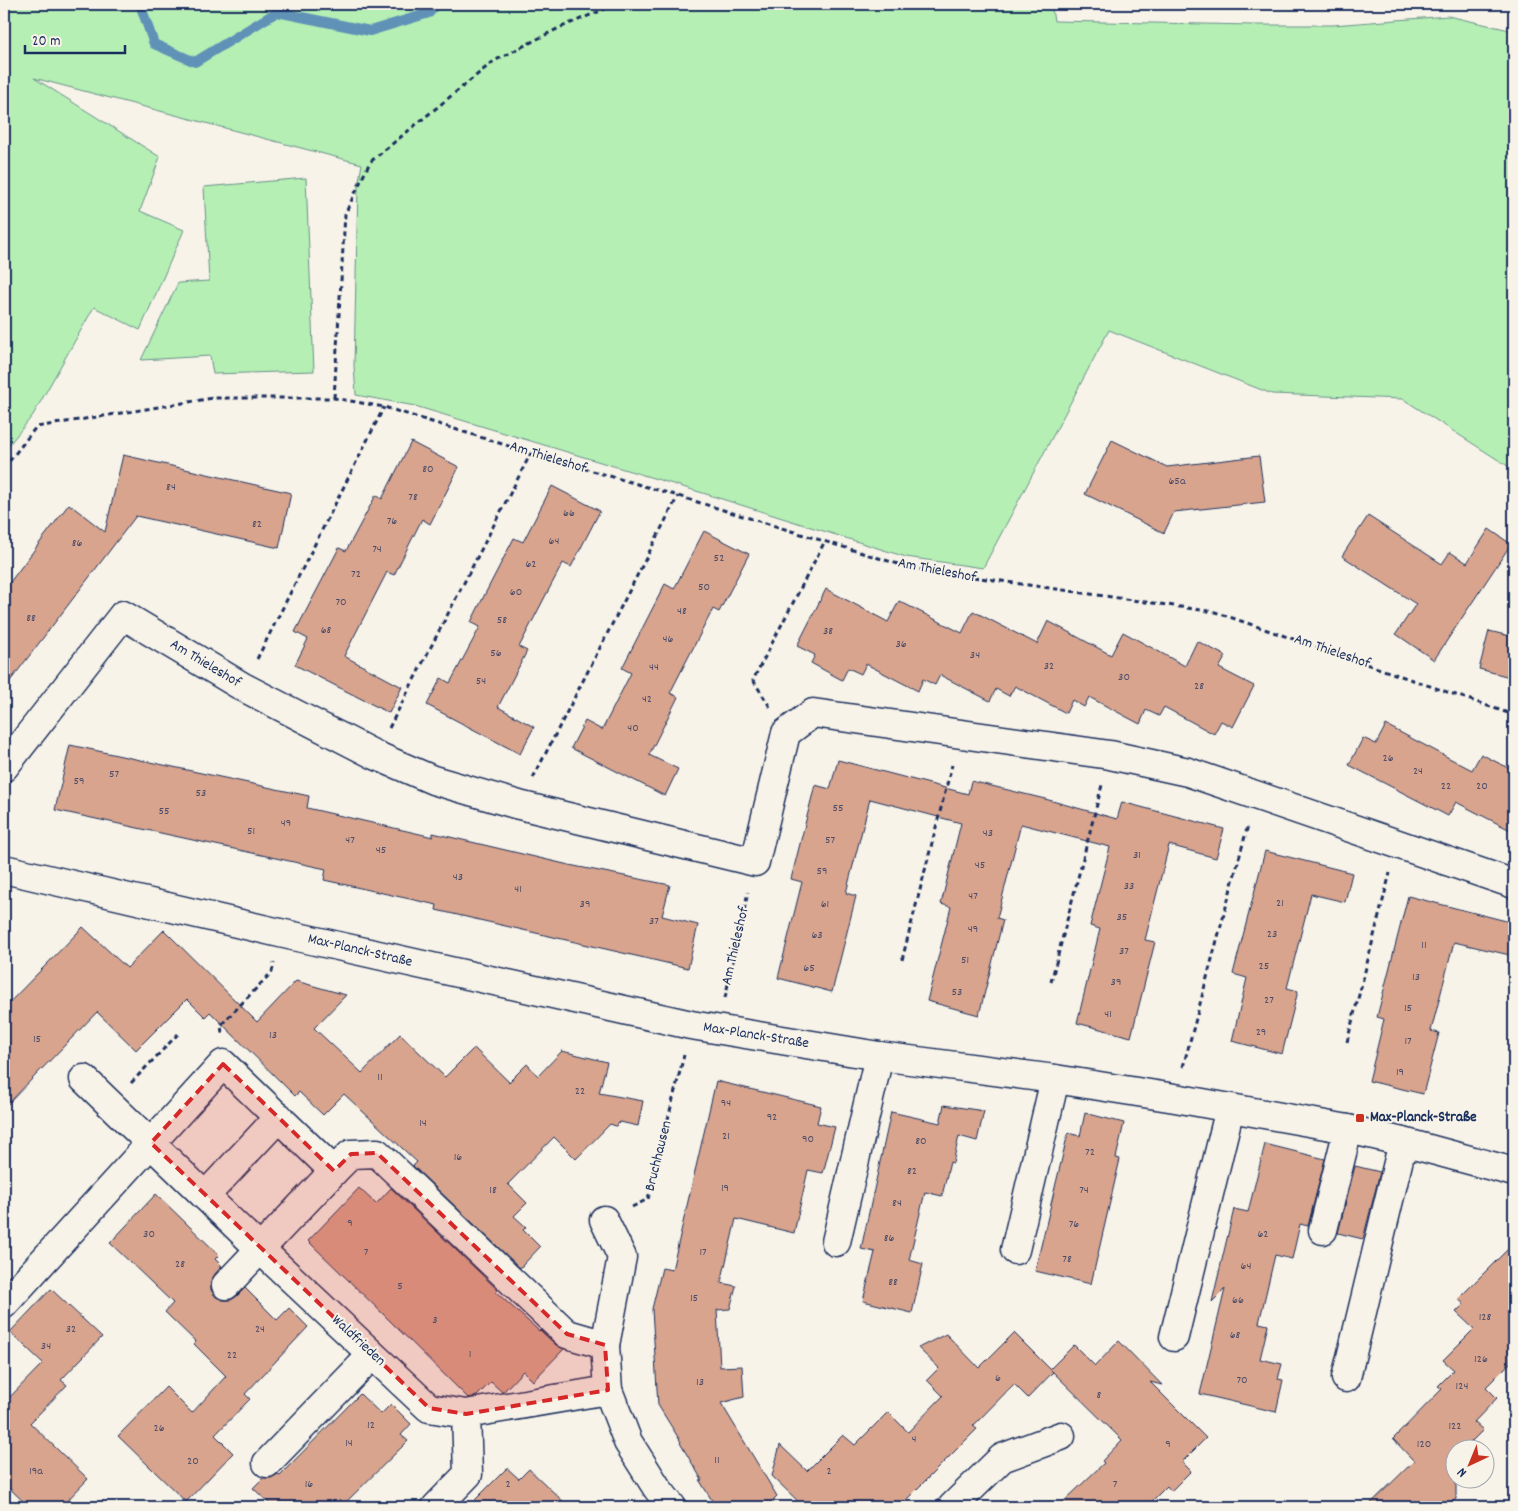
<svg xmlns="http://www.w3.org/2000/svg" width="1518" height="1511" font-family="Dekko,sans-serif">
	<style>
		.green { fill: #b5efb4; stroke: #688f89 }
		.lines { fill: none; stroke-linecap: round; stroke-linejoin: round }
		.stream { stroke: #6192b7; stroke-width: 10 }
		.building { fill: #d8a48d; stroke: #1b2f5e }
		.minor-casing { stroke: #1b2f5e; stroke-width: 31 }
		.path { stroke: #1b2f5e; stroke-width: 3; stroke-dasharray: 5 4; stroke-linecap: butt }
		.minor { stroke: #f7f3e8; stroke-width: 28 }
		.marked { fill: #d62828; fill-opacity: 0.2; stroke: #d62828; stroke-width: 4; stroke-dasharray: 10 6; stroke-linejoin: round }
		.poi-dot { fill: #c8321e; stroke: #f7f3e8; stroke-width: 2 }
		.labels { text-anchor: middle; dominant-baseline: central; stroke-width: 4; stroke-linejoin: round; paint-order: stroke }
		.number-label { font-size: 12px; fill: #4a4c6a }
		.street-label { font-size: 15px; fill: #1b2f5e; stroke: #f7f3e8 }
		.poi-label { font-size: 15px; font-weight: bold; fill: #1b2f5e; stroke: #f7f3e8; text-anchor: start }
	</style>
	<rect width="100%" height="100%" fill="#f7f3e8"/>
	<filter id="ink" filterUnits="userSpaceOnUse"><feTurbulence type="fractalNoise" baseFrequency=".02" numOctaves="2"/><feDisplacementMap in="SourceGraphic" scale="10" xChannelSelector="R" yChannelSelector="G"/><feConvolveMatrix kernelMatrix="1 2 1 2 8 2 1 2 1" color-interpolation-filters="sRGB"/></filter>
	<g filter="url(#ink)">
		<g class="green">
			<path d="M4,4h1047l3,17 199,4h80l115,-9 66,15v439l-111,-71 -131,-5 -163,-64 -126,238 -77,-11 -200,-63 -291,-88 -59,-11 -2,-29 4,-180 4,-22 -328,-86 126,79 -20,54 44,19 -44,100 -46,-23 -61,108 -29,36z"/>
			<path d="M306,178l8,193 -101,3 -3,-18 -69,4 37,-77 31,-2 -5,-94z"/>
		</g>
		<g class="lines">
			<path class="stream" d="M140,4l14,40 41,18 82,-50 93,19 59,-18 8,-9"/>
		</g>
		<g class="building">
			<path d="M1112,440l55,27 92,-11 6,46 -91,10 -10,21 -79,-39z"/>
			<path d="M411,442l48,25 -29,57 -8,-5 -28,56 -7,-3 -43,84 58,31 -13,26 -94,-48 13,-26 -13,-7 44,-84 7,3 30,-56 6,4z"/>
			<path d="M123,455l168,38 -12,55 -143,-32 -132,173v-99l65,-86 36,28z"/>
			<path d="M552,486l48,25 -29,56 -8,-4 -15,28 -29,56 8,4 -29,56 36,20 -14,27 -93,-49 14,-27 9,5 30,-56 -9,-5 14,-28 29,-56 9,4z"/>
			<path d="M1368,516l74,48 8,-12 17,11 22,-34 22,15 -77,116 -38,-26 20,-30 -74,-48z"/>
			<path d="M704,531l45,23 -30,58 -6,-3 -43,84 8,4 -29,58 29,14 -13,27 -94,-48 14,-27 17,9 29,-57 -9,-5 43,-84 9,5z"/>
			<path d="M826,589l62,33 11,-21 63,32 11,-22 64,33 11,-23 63,34 12,-23 62,34 12,-25 29,15 -7,12 35,18 -21,41 -12,-6 -7,13 -50,-27 -5,9 -13,-6 -6,14 -51,-27 -5,10 -12,-7 -6,13 -51,-27 -6,10 -13,-7 -6,12 -50,-26 -5,10 -12,-6 -5,12 -52,-27 -5,10 -13,-6 -6,12 -31,-17 4,-8 -18,-9z"/>
			<path d="M1489,631l25,6v41l-35,-9z"/>
			<path d="M1386,725l86,45 9,-16 33,17v61l-58,-30 -8,14 -99,-51 14,-27 13,6z"/>
			<path d="M70,745l239,51 -2,12 126,29v-4l136,32 101,20 -8,31 36,9 -10,43 -252,-58 1,-5 -113,-25 2,-11 -271,-59z"/>
			<path d="M838,760l130,34 3,-13 74,18 72,20 5,-17 102,27 -8,29 -47,-13 -24,95 10,2 -24,95 -54,-14 23,-94 -10,-3 20,-79 -89,-23 -24,94 6,2 -24,95 -52,-14 24,-94 -10,-3 20,-81 -91,-24 -24,94 10,3 -24,96 -54,-14 24,-96 -11,-3 24,-94 15,4z"/>
			<path d="M1265,851l87,22 -7,29 -34,-8 -24,94 11,3 -16,63 -50,-13 15,-63 -14,-4z"/>
			<path d="M1408,896l106,27v33l-60,-14 -23,89 8,2 -16,61 -54,-13 15,-62 -7,-2z"/>
			<path d="M83,927l44,41 37,-38 93,92 39,-41 50,14 -32,33 48,45 38,-39 45,43 29,-29 35,34 18,-18 11,12 24,-25 45,11 -8,31 44,8 -5,25 -18,-4 -4,4 -6,-2 -34,35 -22,-22 -46,47 19,19 -13,13 12,11 -3,3 17,17 -20,21 -107,-102 4,-4 -73,-68 -21,21 -24,-23 -4,4 -85,-84 -5,5 -18,-18 -51,51 -39,-38 -93,96v-100z"/>
			<path d="M716,1081l105,25 -4,17 18,4 -12,46 -15,-3 -14,63 -58,-14 -15,64 15,3 -6,23 -13,1 3,57 22,-1 2,31 -23,6 56,93 -11,11h-50l-16,-26 2,-1 -22,-37 1,-1 -23,-37 -6,-96 10,-41 10,2z"/>
			<path d="M944,1105l40,6 -7,30 -18,-5 -6,27 -3,-1 -8,34 -17,-4 -16,68 14,4 -11,49 -49,-12 12,-49 -14,-3 30,-137 49,11z"/>
			<path d="M1085,1113l39,10 -8,35 4,1 -29,125 -56,-13 33,-138 12,3z"/>
			<path d="M1265,1144l60,15 -17,67 -8,-2 -8,35 -17,-4 -16,68 9,2 -8,34 22,5 -4,15 5,1 -7,32 -76,-18 25,-105 -13,13 22,-93 14,3z"/>
			<path d="M1355,1166l25,6 -17,67 -25,-6z"/>
			<path d="M359,1188l17,16 15,-16 107,102 -2,2 43,39 1,-1 16,15 8,4 -31,32 -10,-10 -20,21h-1l-11,-10 -14,14 -9,2 -85,-84 -75,-73z"/>
			<path d="M156,1194l63,61 -4,4 7,7 -7,8 -4,8v8l5,7 7,3h8l6,-4 8,-8 32,32 12,-12 19,19 -63,67 5,5 -35,36 18,18 -47,49 -68,-66 48,-49 26,26 34,-37 -32,-32 2,-2 -31,-30 8,-9 -63,-60z"/>
			<path d="M1514,1243v116l-28,28 11,11 -23,24 9,8 -18,18h-9v51l-9,8h-80l47,-46 -21,-22 49,-50 -4,-3 16,-16 -11,-10 31,-31 -18,-17 8,-8 -6,-5z"/>
			<path d="M51,1289l51,48 -41,43 6,5 -37,38 58,56 -27,28h-32l-25,-24v-85l3,2 36,-37 -33,-31z"/>
			<path d="M1014,1333l39,39 -25,26 -14,-14 -41,42 4,3 -78,78h-95l-32,-31 8,-31 27,26 36,-36 12,10 33,-33 20,20 35,-36 -16,-16 12,-12 -21,-20 28,-14 33,34z"/>
			<path d="M1119,1341l43,44 -12,-3 56,56 -24,24 9,9 -20,20 -4,-5 -21,21h-88l46,-44 -2,-2 20,-21 -72,-71 24,-24 21,21z"/>
			<path d="M360,1394l21,20 10,-10 20,20 -10,11 7,6 -67,66h-68l-20,-19 10,-10h8l7,-4 2,1z"/>
			<path d="M507,1468l12,11 10,-10 40,38h-101z"/>
		</g>
		<g class="lines">
			<defs>
				<g id="minor">
					<path d="M4,767l119,-152 120,72 132,68 58,25 86,25 236,57 31,-129 27,-20 297,42 78,17 326,112"/>
					<path d="M4,869l276,64 411,92 188,31 176,23 120,19 173,31 55,13 111,30"/>
					<path d="M84,1079l176,170 169,159 37,6 142,-24"/>
					<path d="M334,1171l17,-17 26,-1 190,181 38,11"/>
					<path d="M205,1196l74,-79"/>
					<path d="M604,1220l18,37 -17,88 3,45 20,52 29,46 15,19"/>
					<path d="M1323,1230l25,-101"/>
					<path d="M836,1242l43,-186"/>
					<path d="M1015,1250l40,-171"/>
					<path d="M4,1304l219,-240 111,107 -108,114"/>
					<path d="M1174,1337l56,-229"/>
					<path d="M1346,1378l57,-236"/>
					<path d="M267,1463l105,-108"/>
					<path d="M436,1507l32,-33 -2,-60"/>
					<path d="M952,1507l50,-49 59,-22"/>
				</g>
			</defs>
			<use href="#minor" class="minor-casing"/>
			<g class="path">
				<path d="M334,398l11,-184 25,-52 124,-101 65,-33 58,-24"/>
				<path d="M4,468l32,-41 177,-29h121l50,9 147,46 147,43 233,72 304,44 299,103"/>
				<path d="M257,659l127,-252"/>
				<path d="M770,707l-17,-27 72,-139"/>
				<path d="M389,728l142,-275"/>
				<path d="M533,778l145,-282"/>
				<path d="M902,960l50,-195"/>
				<path d="M1051,982l51,-197"/>
				<path d="M725,998l23,-106"/>
				<path d="M222,1033l-1,-8 51,-53 2,-9"/>
				<path d="M1347,1042l43,-169"/>
				<path d="M1183,1067l65,-242"/>
				<path d="M131,1083l48,-50"/>
				<path d="M632,1207l16,-8 36,-144"/>
			</g>
			<use href="#minor" class="minor"/>
		</g>
	</g>
	<path class="marked" d="M223,1064l111,107 17,-17 26,-1 190,181 38,11 3,45 -142,24 -37,-6 -278,-265z"/>
	<rect class="poi-dot" x="1355" y="1113" width="10" height="10" rx="2.5"/>
	<g class="labels">
		<g class="number-label">
			<text x="428" y="469">80</text>
			<text x="1177" y="481">65a</text>
			<text x="171" y="487">84</text>
			<text x="413" y="497">78</text>
			<text x="569" y="513">66</text>
			<text x="392" y="521">76</text>
			<text x="257" y="524">82</text>
			<text x="554" y="541">64</text>
			<text x="77" y="543">86</text>
			<text x="377" y="549">74</text>
			<text x="719" y="558">52</text>
			<text x="531" y="564">62</text>
			<text x="356" y="574">72</text>
			<text x="704" y="587">50</text>
			<text x="516" y="592">60</text>
			<text x="341" y="602">70</text>
			<text x="682" y="611">48</text>
			<text x="31" y="618">88</text>
			<text x="502" y="620">58</text>
			<text x="326" y="630">68</text>
			<text x="828" y="631">38</text>
			<text x="668" y="639">46</text>
			<text x="901" y="644">36</text>
			<text x="496" y="653">56</text>
			<text x="975" y="655">34</text>
			<text x="1049" y="666">32</text>
			<text x="654" y="667">44</text>
			<text x="1124" y="677">30</text>
			<text x="481" y="681">54</text>
			<text x="1199" y="686">28</text>
			<text x="647" y="699">42</text>
			<text x="633" y="728">40</text>
			<text x="1388" y="758">26</text>
			<text x="1418" y="771">24</text>
			<text x="114" y="774">57</text>
			<text x="79" y="781">59</text>
			<text x="1446" y="786">22</text>
			<text x="1482" y="786">20</text>
			<text x="201" y="793">53</text>
			<text x="838" y="808">55</text>
			<text x="164" y="811">55</text>
			<text x="286" y="823">49</text>
			<text x="251" y="831">51</text>
			<text x="988" y="833">43</text>
			<text x="350" y="840">47</text>
			<text x="830" y="840">57</text>
			<text x="381" y="850">45</text>
			<text x="1137" y="855">31</text>
			<text x="980" y="865">45</text>
			<text x="822" y="871">59</text>
			<text x="458" y="877">43</text>
			<text x="1129" y="886">33</text>
			<text x="518" y="889">41</text>
			<text x="973" y="896">47</text>
			<text x="1280" y="903">21</text>
			<text x="585" y="904">39</text>
			<text x="825" y="904">61</text>
			<text x="1122" y="917">35</text>
			<text x="654" y="921">37</text>
			<text x="973" y="929">49</text>
			<text x="1272" y="934">23</text>
			<text x="817" y="935">63</text>
			<text x="1424" y="945">11</text>
			<text x="1124" y="951">37</text>
			<text x="965" y="960">51</text>
			<text x="1264" y="966">25</text>
			<text x="809" y="968">65</text>
			<text x="1416" y="977">13</text>
			<text x="1116" y="982">39</text>
			<text x="957" y="992">53</text>
			<text x="1269" y="1000">27</text>
			<text x="1408" y="1008">15</text>
			<text x="1108" y="1014">41</text>
			<text x="1261" y="1032">29</text>
			<text x="273" y="1035">13</text>
			<text x="37" y="1039">15</text>
			<text x="1408" y="1041">17</text>
			<text x="1400" y="1072">19</text>
			<text x="380" y="1077">11</text>
			<text x="580" y="1091">22</text>
			<text x="726" y="1103">94</text>
			<text x="772" y="1117">92</text>
			<text x="423" y="1123">14</text>
			<text x="726" y="1136">21</text>
			<text x="808" y="1139">90</text>
			<text x="921" y="1141">80</text>
			<text x="1090" y="1152">72</text>
			<text x="458" y="1157">16</text>
			<text x="912" y="1171">82</text>
			<text x="725" y="1188">19</text>
			<text x="493" y="1190">18</text>
			<text x="1084" y="1190">74</text>
			<text x="897" y="1203">84</text>
			<text x="350" y="1223">9</text>
			<text x="1074" y="1224">76</text>
			<text x="149" y="1234">30</text>
			<text x="1263" y="1234">62</text>
			<text x="889" y="1238">86</text>
			<text x="366" y="1252">7</text>
			<text x="703" y="1252">17</text>
			<text x="1067" y="1259">78</text>
			<text x="180" y="1264">28</text>
			<text x="1246" y="1266">64</text>
			<text x="893" y="1282">88</text>
			<text x="400" y="1286">5</text>
			<text x="694" y="1298">15</text>
			<text x="1238" y="1300">66</text>
			<text x="1485" y="1317">128</text>
			<text x="435" y="1320">3</text>
			<text x="71" y="1329">32</text>
			<text x="260" y="1329">24</text>
			<text x="1235" y="1335">68</text>
			<text x="46" y="1346">34</text>
			<text x="470" y="1354">1</text>
			<text x="232" y="1355">22</text>
			<text x="1481" y="1359">126</text>
			<text x="998" y="1378">6</text>
			<text x="1242" y="1380">70</text>
			<text x="700" y="1382">13</text>
			<text x="1462" y="1386">124</text>
			<text x="1099" y="1395">8</text>
			<text x="371" y="1425">12</text>
			<text x="1455" y="1426">122</text>
			<text x="159" y="1428">26</text>
			<text x="914" y="1439">4</text>
			<text x="349" y="1443">14</text>
			<text x="1168" y="1444">9</text>
			<text x="1424" y="1444">120</text>
			<text x="717" y="1460">11</text>
			<text x="193" y="1461">20</text>
			<text x="36" y="1471">19a</text>
			<text x="829" y="1471">2</text>
			<text x="309" y="1484">16</text>
			<text x="508" y="1484">2</text>
			<text x="1115" y="1484">7</text>
		</g>
		<g class="street-label">
			<text transform="translate(548 458) rotate(17)">Am Thieleshof</text>
			<text transform="translate(937 571) rotate(11)">Am Thieleshof</text>
			<text transform="translate(1332 652) rotate(19)">Am Thieleshof</text>
			<text transform="translate(205 664) rotate(31)">Am Thieleshof</text>
			<text transform="translate(736 946) rotate(-77)">Am Thieleshof</text>
			<text transform="translate(360 951) rotate(13)">Max-Planck-Straße</text>
			<text transform="translate(756 1036) rotate(9)">Max-Planck-Straße</text>
			<text transform="translate(659 1156) rotate(-76)">Bruchhausen</text>
			<text transform="translate(358 1341) rotate(43)">Waldfrieden</text>
		</g>
		<g class="poi-label">
			<text x="1370" y="1118">Max-Planck-Straße</text>
		</g>
	</g>
	<rect width="1518" height="1511" fill="none" stroke="#f7f3e8" stroke-width="20"/>
	<rect x="10" y="10" width="1498" height="1491" fill="none" stroke="#1b2f5e" stroke-width="2" filter="url(#ink)"/>
	<g transform="translate(1470 1464) rotate(224)"><circle r="24" fill="#f7f3e8" stroke="#9fa5b1"/>
	<path d="M0-4L9 19L0 12L-9 19Z" fill="#c8321e"/>
	<text y="-8" font-size="14" font-weight="bold" text-anchor="middle" fill="#1b2f5e">N</text>
	</g>
	<path d="M25 45v8h100v-8" fill="none" stroke="#1b2f5e" stroke-width="2.5"/>
	<text x="32" y="45" font-size="15" fill="#1b2f5e" stroke="#f7f3e8" stroke-width="4" paint-order="stroke">20 m</text>
</svg>
